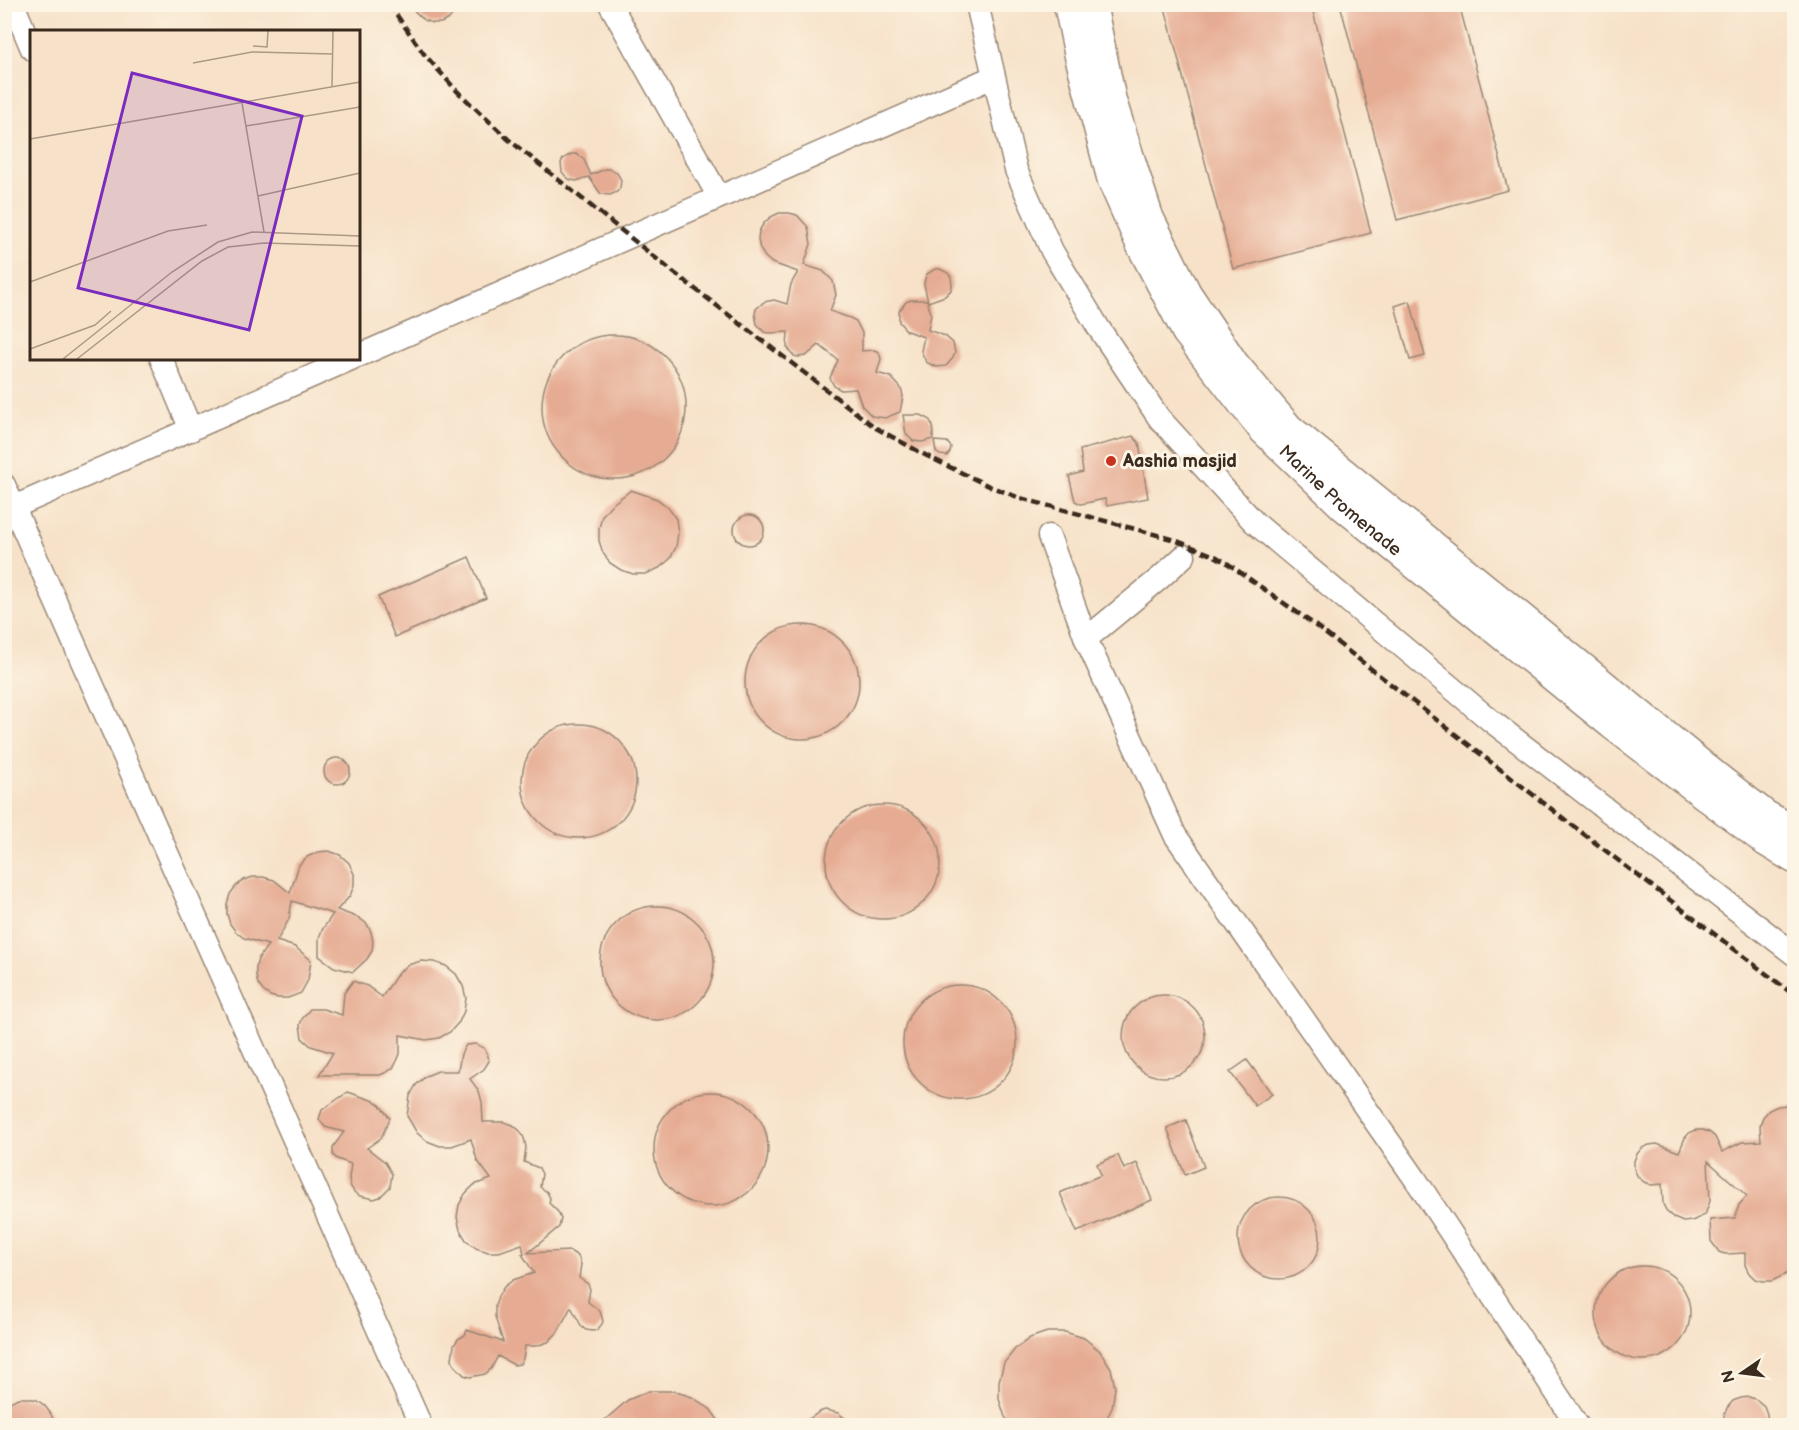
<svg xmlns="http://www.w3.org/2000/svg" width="1799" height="1430" font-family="'Balsamiq Sans',sans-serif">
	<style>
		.building { fill: #e6ac93 }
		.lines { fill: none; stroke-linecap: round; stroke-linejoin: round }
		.minor-casing { stroke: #998674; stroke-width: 25 }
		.major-casing { stroke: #998674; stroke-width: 31 }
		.minor { stroke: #fff; stroke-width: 22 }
		.major { stroke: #fff; stroke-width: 28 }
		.rail { stroke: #3b2a1e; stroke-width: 4.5; stroke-dasharray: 9 4.5; stroke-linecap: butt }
		.poi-dot { fill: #c8321e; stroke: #fcf5e5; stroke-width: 2 }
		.labels { text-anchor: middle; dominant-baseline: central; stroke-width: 6; stroke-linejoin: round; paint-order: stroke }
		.poi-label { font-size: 18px; font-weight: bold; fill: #3b2a1e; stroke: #fcf5e5; text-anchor: start }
		.street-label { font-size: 18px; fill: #3b2a1e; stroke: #fcf5e5 }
		.inset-road { fill: none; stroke: #ac9885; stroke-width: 1.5 }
		.view { fill: #7b2cbf; fill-opacity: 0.15; stroke: #7b2cbf; stroke-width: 3 }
		.inset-edge { fill: none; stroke: #3b2a1e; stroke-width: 3 }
	</style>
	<rect width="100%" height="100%" fill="#fcf5e5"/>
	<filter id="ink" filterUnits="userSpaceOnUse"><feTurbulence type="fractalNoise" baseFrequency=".0167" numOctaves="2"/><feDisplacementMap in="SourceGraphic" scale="12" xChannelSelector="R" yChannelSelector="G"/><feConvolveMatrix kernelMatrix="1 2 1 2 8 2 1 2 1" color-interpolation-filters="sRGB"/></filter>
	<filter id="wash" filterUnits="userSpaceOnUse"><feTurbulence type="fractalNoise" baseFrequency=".008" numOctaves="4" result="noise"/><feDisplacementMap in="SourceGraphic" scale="24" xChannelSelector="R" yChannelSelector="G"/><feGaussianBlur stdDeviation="1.35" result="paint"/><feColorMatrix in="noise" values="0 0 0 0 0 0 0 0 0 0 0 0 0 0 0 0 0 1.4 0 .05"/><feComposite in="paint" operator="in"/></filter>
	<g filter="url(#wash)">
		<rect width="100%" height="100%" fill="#f7e2c9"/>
		<g id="blocks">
			<g class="building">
				<path d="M407,4h54l-12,15 -8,4h-9l-8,-3z"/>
				<path d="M1164,4h147l60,229 -138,36z"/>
				<path d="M1340,4h119l49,186 -111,30z"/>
				<path d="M571,154h5l7,4 8,17 14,-6h5l7,4 4,7 -1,8 -3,4 -7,3 -9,-1 -12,-17 -13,4 -8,-2 -6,-7 -1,-9 2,-4z"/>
				<path d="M779,213h10l8,2 11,12 3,17 -7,21 19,6 10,10 3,14 -6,16 20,7 6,3 6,12v18l12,-1 5,2 2,7 -4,14 14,4 10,11 2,8 -3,16 -15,6 -13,-2 -10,-10 -6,-17 -15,1 -7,-4 -4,-8 8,-18 -19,-15 -13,11 -8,1 -4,-1 -7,-9 1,-15 -19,1 -5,-1 -7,-8 -2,-10 1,-5 8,-7 10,-2 13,4 4,-20 7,-12 -26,-9 -7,-6 -5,-8 -2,-9 1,-9 5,-8 7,-6z"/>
				<path d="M935,269h5l8,4 3,4 1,9 -1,4 -6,6 -17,6 -4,-18 1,-5 2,-5z"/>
				<path d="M911,300h16l4,14 -3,16 17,6 8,7 2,10 -2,5 -7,8 -10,1 -10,-5 -5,-11 3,-14 -17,-6 -8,-9v-11l7,-9z"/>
				<path d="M1410,301l15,55 -15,4 -15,-54z"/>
				<circle cx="614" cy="407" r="72"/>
				<path d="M903,415h18l8,4 4,7v13l-11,3 -9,-1 -7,-7z"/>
				<path d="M1133,436l6,7 9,55 -41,8 -2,-7 -24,5 -6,-3 -6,-25 14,-4 -3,-22z"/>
				<path d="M934,441l13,1 4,5 -1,5 -3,4 -7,-1 -4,-3z"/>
				<path d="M631,490l26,9 11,8 8,12 2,14 -2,14 -6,12 -11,9 -13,6h-13l-12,-4 -11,-7 -7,-10 -4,-12v-13l3,-12 8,-10z"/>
				<circle cx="749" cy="530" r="15"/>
				<path d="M469,557l17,41 -91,39 -17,-40z"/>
				<circle cx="802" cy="682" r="57"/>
				<circle cx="579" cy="781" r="57"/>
				<circle cx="337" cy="771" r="13"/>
				<circle cx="883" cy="862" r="57"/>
				<path d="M329,851l11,4 9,8 5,11v11l-4,11 -13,14 22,8 8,6 4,8 2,10 -1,9 -5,8 -14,13 -19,-5 -15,-11v-18l3,-8 11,-16 -41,-13 -3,18 -12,22 18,6 16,13 -3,20 -7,13 -13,5h-10l-8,-2 -7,-5 -5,-7 -2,-8v-9l2,-8 10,-14 -24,-7 -8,-6 -6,-8 -3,-10v-10l3,-10 6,-8 8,-6 9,-3h10l11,3 16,13 9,-28 8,-8 11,-5z"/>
				<circle cx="657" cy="963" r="57"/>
				<path d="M421,961l13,1 12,4 10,8 7,12 3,12 -2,13 -5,11 -9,10 -11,6 -13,2 -26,-5v19l-3,7 -4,7 -6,4 -7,3h-61l14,-22 -22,-7 -9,-8 -2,-13 2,-6 8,-10h13l19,6 2,-22 9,-12 14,5 15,11 16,-24 10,-8z"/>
				<circle cx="960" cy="1042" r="57"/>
				<circle cx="1164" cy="1036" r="41"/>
				<path d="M476,1044l8,4 4,8 1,5 -5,8 -14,10 9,12 3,11 1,20h21l9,3 7,6 4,7 2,9 -2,15 15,6 3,6 -2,13 7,5 3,6 -1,5 9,9 3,7 -2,8 -31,26 42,-2 8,5 3,8 -2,14 9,6 2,5 -2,13 12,9 3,10 -1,3 -5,6 -4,1 -7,-1 -4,-3 -11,-20 -14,26 -9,9 -12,4h-11l-2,13 -3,5 -6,1 -16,-9 -7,13 -6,5 -15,3 -6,-2 -10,-10 -2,-6 2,-14 4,-6 7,-4 2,-5 36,12 -8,-25v-11l3,-10 6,-9 9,-7 21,-7 -12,-19h2l-2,-10 -23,8h-11l-12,-4 -10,-8 -6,-10 -3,-13 2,-12 6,-11 9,-9 17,-6 -14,-19 -6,-21 -19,7h-12l-13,-5 -10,-8 -10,-17 3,-20 6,-11 10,-9 12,-5h20l3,-17 5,-9z"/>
				<path d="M1247,1060l25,34 -17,12 -25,-34z"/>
				<circle cx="711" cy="1149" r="57"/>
				<path d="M348,1092l26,9 6,4 10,13 -9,20 -14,10 18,14 7,12 -2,13 -10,10 -6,2 -14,-3 -6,-4 -4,-7 -1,-7 2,-14 -14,-5 -4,-4v-8l11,-15 -19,-5 -6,-8 3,-9z"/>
				<path d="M1787,1105l7,3v162l-22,11h-9l-8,-2 -6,-6 -4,-8v-12l-20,1 -6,-2 -8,-11 -1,-21 25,-2 4,-13 8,-9 -39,-35 2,40 -5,14 -13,6 -9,1 -9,-4 -7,-6 -4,-8 -1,-20 -11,1 -7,-3 -6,-5 -4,-8v-8l3,-7 5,-6 7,-3 8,-1 22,8 6,-14 4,-5 7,-3h7l6,2 6,5 7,15 20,-10 19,-1 -1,-15 3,-9 6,-7 9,-4z"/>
				<path d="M1186,1120l18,47 -19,8 -18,-47z"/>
				<path d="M1118,1155l6,14 13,-6 15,37 -75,32 -17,-39 41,-18 -4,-11z"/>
				<circle cx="1279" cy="1238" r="41"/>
				<circle cx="1643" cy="1313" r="47"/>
				<path d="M1047,1332h18l19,6 16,13 11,17 4,20 -3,20 -9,17h-92l-6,-8 -6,-18v-18l5,-18 11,-14 15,-11z"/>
				<path d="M649,1391h24l19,6 18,12 12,16h-123l29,-25z"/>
				<path d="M1749,1397l8,3 7,6 3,8 1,11h-43l-1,-9 3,-8 6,-7 8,-3z"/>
				<path d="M18,1398h10l9,2 8,6 6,8 4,11h-51v-20z"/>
				<path d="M825,1410l13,3 16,12h-53l18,-13z"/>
			</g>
		</g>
	</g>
	<g filter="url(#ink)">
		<use href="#blocks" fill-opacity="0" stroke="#998674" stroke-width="1.5"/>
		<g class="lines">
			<defs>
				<g id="minor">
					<path d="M13,4l19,45"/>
					<path d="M610,4l109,193"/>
					<path d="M977,4l39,166 36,81 46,76 61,91 95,104 236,198 304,234"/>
					<path d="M358,356l635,-279"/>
					<path d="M161,358l30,72"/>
					<path d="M4,485l417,941"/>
					<path d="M14,507l339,-149"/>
					<path d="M1049,536l37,103 89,196 241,345 162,246"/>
					<path d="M1086,639l74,-61 24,-22"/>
				</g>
				<g id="major">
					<path id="s1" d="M1068,4l11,52 33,125 29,65 45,86 76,97 83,79 267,217 154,117 28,17"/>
					<path d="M1092,4l20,97 37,116 38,76 47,70 55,65 427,348 50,39 28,15"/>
				</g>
			</defs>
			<use href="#minor" class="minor-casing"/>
			<use href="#major" class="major-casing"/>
			<use href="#minor" class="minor"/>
			<use href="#major" class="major"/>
			<path class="rail" d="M389,4l35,50 33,37 51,48 165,133 203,156 51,28 62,30 31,12 152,41 43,17 12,7 85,60 260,202 222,170"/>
		</g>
	</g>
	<circle class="poi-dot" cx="1111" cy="461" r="6"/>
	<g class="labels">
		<g class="poi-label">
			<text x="1123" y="461">Aashia masjid</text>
		</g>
		<g class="street-label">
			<text stroke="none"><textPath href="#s1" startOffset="580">Marine Promenade</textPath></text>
		</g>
	</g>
	<g transform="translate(30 30)">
		<rect width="330" height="330" fill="#f7e2c9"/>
		<path class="inset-road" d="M223,16l14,1 1,-16M163,33l59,-11 81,2M302,57l1,-56M212,73l22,129M216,96l114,-19M0,109l330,-57M228,166l102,-23M0,252l138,-51 39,-6M0,319l65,-24 16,-14M33,329l109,-87 46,-30 34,-10 108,4M47,329l125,-98 26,-14 36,-4 96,3"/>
		<path class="view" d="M102,43l170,43 -53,214 -171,-42z"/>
		<rect width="330" height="330" class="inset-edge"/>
	</g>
	<rect width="1799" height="1430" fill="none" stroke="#fcf5e5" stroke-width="24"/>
	<g transform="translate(1742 1373) rotate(256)" stroke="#fcf5e5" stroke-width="4.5" paint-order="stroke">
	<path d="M0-4.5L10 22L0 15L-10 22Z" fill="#3b2a1e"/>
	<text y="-9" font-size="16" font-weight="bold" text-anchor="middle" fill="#3b2a1e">N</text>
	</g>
</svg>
